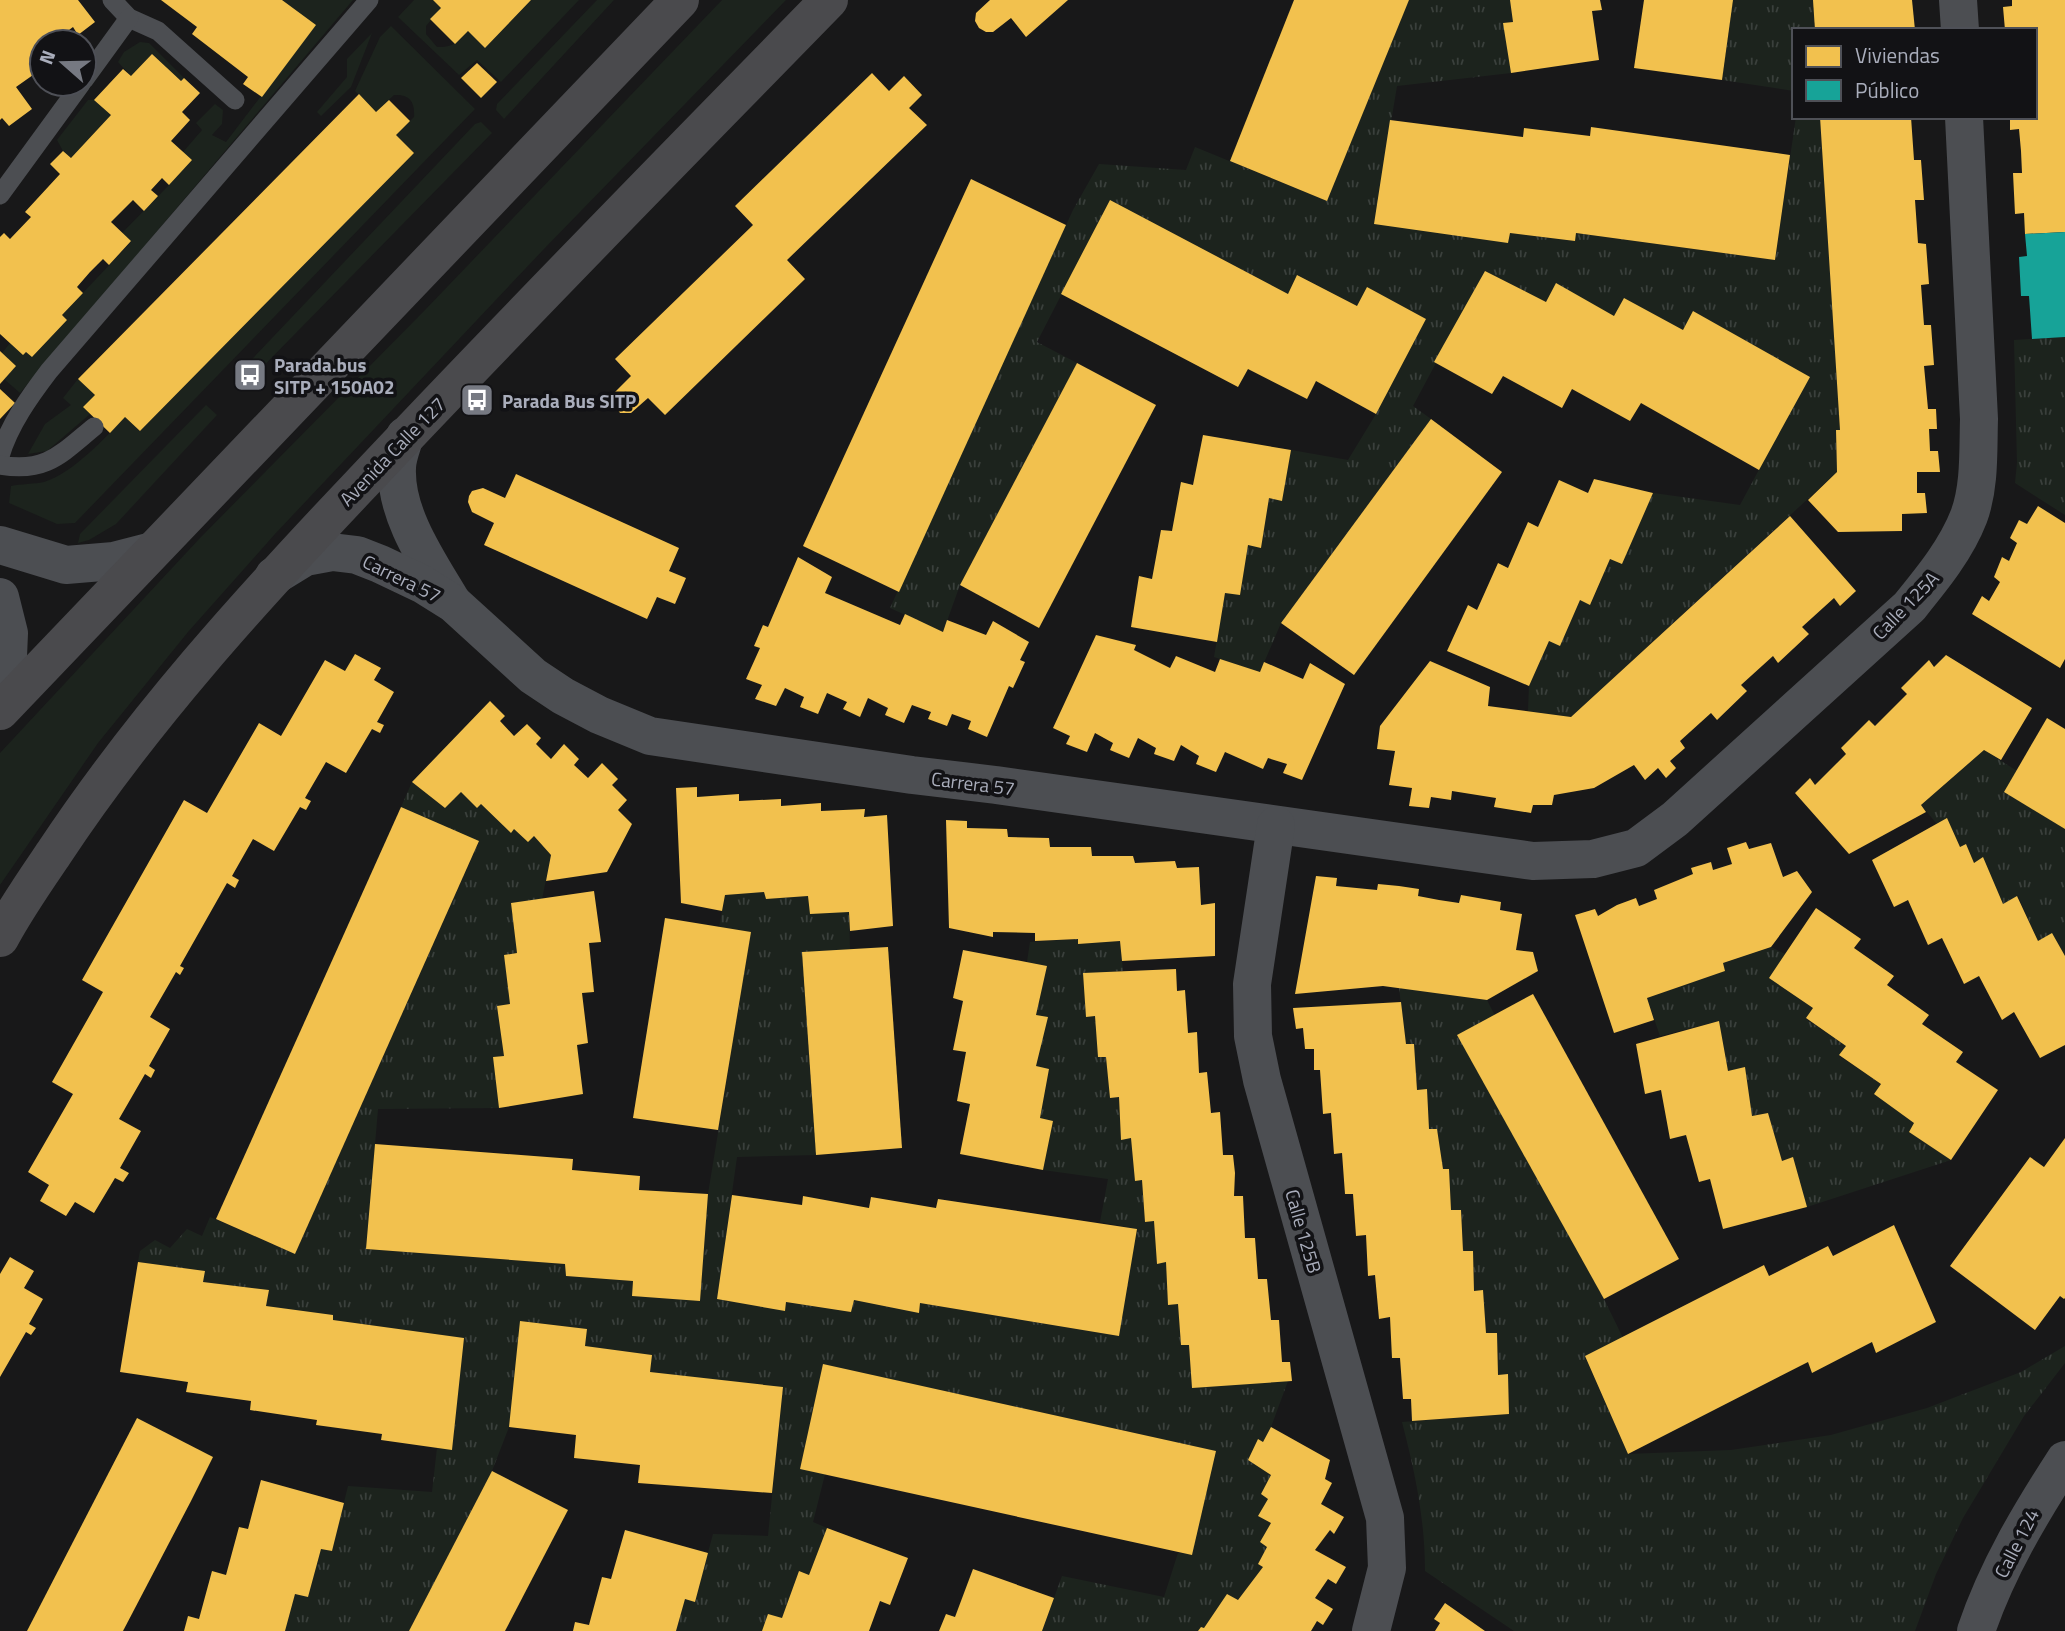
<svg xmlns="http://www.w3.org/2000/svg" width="2065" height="1631" font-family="'Titillium Web',sans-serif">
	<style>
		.grass { fill: #1c231d }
		.park { fill: url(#park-tufts) }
		.homes { fill: #f2c14e }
		.public { fill: #17a398 }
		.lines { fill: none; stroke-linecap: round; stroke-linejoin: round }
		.lane { stroke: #4c4e52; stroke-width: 19 }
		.street { stroke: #4c4e52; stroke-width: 38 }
		.primary { stroke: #4a4a4d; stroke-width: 38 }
		.labels { text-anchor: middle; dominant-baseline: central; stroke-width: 7; stroke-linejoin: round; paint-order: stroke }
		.poi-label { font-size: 19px; font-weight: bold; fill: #a9adbb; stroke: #121215; text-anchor: start }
		.street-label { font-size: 19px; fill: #a9adbb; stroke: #121215 }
	</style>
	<defs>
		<pattern id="park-tufts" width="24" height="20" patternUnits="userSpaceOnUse" patternTransform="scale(1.75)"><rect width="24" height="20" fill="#1c231d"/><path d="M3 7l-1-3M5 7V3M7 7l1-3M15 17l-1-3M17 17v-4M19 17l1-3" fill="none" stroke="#3a403c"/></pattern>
	</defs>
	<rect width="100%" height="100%" fill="#181819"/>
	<g class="grass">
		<path d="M282,0h71l-333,393 -16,-14 12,-13 -14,-13 8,-10 13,12 3,-3 6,5 35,-37 -5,-5 69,-73 -9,-9 47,-48 14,-33 19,-22 -6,-7 19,-19 8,6 -1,14 -10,11 14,7 89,-117z"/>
		<path d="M414,0h19l8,8 -15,18v8l11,13c15,1 21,-5 31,-16l17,17 46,-48h48l-78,82 -24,-22 -18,15 -61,-58z"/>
		<path d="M597,0h17l-110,119 -8,-9 1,-6z"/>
		<path d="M722,0h64l-243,250 -268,284 -87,98 -90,111 -98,142v-132l200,-215 225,-228z"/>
		<path d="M391,26l84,83 -400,414 -18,1 -48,-21 2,-17c10,-2 23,-2 33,-4 29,-9 61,-44 81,-65l15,14 274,-278 -18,-18 18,-18c1,-15 -4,-23 -20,-22l-18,17 -21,-21 25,-54z"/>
		<path d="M372,33l-21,54 -30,29 -4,-4 30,-35v-18z"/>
		<path d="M140,42l9,1 35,35 -3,3 -29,-27 -21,22 -13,-14 6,-10z"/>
		<path d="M88,100h6l17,15 -40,43 -8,-7 -6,-11z"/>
		<path d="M481,122l11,11 -245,250 -10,-8 238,-251z"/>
		<path d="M78,379l17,16 -5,19 -43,37 -19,3 17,-30 26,-19 -8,-7z"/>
		<path d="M206,405l11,10 -101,109 -27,16 -11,3 2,-9z"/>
	</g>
	<g class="park">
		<path d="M1409,0h101l3,22 -9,1 7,50 -114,13 -23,138 136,9 64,8 2,-8 199,27 21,-143h24l20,313 -4,1 1,41 -266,245 -43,-6 1,-25 20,-45 11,5 20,-46 11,4 19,-45 12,4 31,-70 87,12 69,-128 -116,-66 -10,19 -59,-32 -10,18 -58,-32 -10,18 -61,-31 -72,135 18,13 -150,204 -21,49 -46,-15 11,-64 15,1 8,-49 13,3 8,-50 13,2 9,-50 57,10 28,-46 50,-95 -59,-32 -10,19 -59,-31 -10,19 -178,-94 -73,142 40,21 -117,222 -17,47 -53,-24 183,-398 26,-46 87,6 9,-23 132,54z"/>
		<path d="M1733,0h80l2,30h-21v61l-72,-11z"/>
		<path d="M2065,337v178l-50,-32 2,-20 -3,-123z"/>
		<path d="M1984,750l33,21 -12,21 60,37v127l-27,-15 -20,-45 -15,8 -29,-41 -8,-19 -6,3 -13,-28 -10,5 -16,-19z"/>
		<path d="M412,782l33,26 16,-16 16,16 4,-4 29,28 4,-3 14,13 6,-6 17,19 -9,44 -31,4 6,50 -13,2 6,49 -13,2 7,50 -11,1 6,51 -121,1 -12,140 199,15 1,12 67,5 -1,15 68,4 8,-106 43,-262 -32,-4 6,-33 39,-3 2,7 42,-3 41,16 1,38 -48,2 14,203 -79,2 -20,142 68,11 1,-8 65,10 3,-12 65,13 1,-10 198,33 19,-107 -37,-7 8,-43 -65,-9 10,-49 -13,-3 9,-48 -13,-4v-51l11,-49 -20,-4 3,-20 48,-3v5l42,-3 3,30 -40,3 3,42h9l3,41h8l4,41 9,-1 2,42 10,-1 4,42h7l3,42 9,-1 3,42 9,-1 2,43 10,-1 3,41h8l3,42 96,-6 -17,46 -8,15 -5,-2 -10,20 23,15 -10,19 7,5 -10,17 13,7 -11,19 7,5 -9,17 5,3 -25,33 -11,-5 -23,33 -3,-1 -3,4h-156l20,-55 102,21 14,-44 14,1 24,-103 -393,-87 -23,104 25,6 -12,48 14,6 -18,47 -10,-4 -17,47 -20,13h-86l9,-32 10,2 18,-67 55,2 15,-148 -133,-16 1,-17 -66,-9 2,-17 -66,-8 -12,106 -17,44 -83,160h-124l10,-37 13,3 13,-48 11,2 16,-65 84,6 5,-44 15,1 12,-111 -131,-18v-5l-67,-9 3,-16 -66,-8 1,-11 -66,-9 2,-11 15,-11 15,8 17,-19 15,7 8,-19 85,37 184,-412 -78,-35z"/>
		<path d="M1771,947l14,7 -16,24 44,30 -7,11 40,27 -7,10 42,28 -7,10 40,29 -5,9 42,28 -144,47 -14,-49 -11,3 -14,-48 -16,3 -7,-48 -17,3 -9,-50 -59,15 -13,-38 78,-27 -2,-8z"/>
		<path d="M1399,988l88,12 8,16 109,283 19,39 -38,19 43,97 103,-4 100,-15 96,-27 94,-36 44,-26v17l-41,53 -61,102 -27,56 -21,57h-401l-89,-60c0,-52 -10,-99 -23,-149l107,-8 -1,-39h-10l-1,-42h-11l-3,-42h-9l-1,-40h-10l-2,-41h-10l-2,-41h-6l-6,-40h-8l-2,-39h-10l-3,-45 -8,-1z"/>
	</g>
	<g class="homes">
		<path d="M0,0h78l17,22 -17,13 -5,-8 -20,15h-11v40l-3,2 -6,-9 -17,12 16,22 -23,17 -7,-8 -2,2z"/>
		<path d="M161,0h121l34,25 -54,72 -19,-13 5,-7 -56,-43 5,-7z"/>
		<path d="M433,0h98l-46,48 -17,-17 -13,13 -25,-25 11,-11z"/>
		<path d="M990,0h78l-42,37 -15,-19 -18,14h-7l-7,-4 -4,-7 1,-8z"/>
		<path d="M1294,0h115l-82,201 -97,-40z"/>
		<path d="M1510,0h90l2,10 -10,1 7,49 -88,13 -8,-50 10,-1z"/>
		<path d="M1644,0h89l-11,80 -88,-12z"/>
		<path d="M1813,0h99l3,30h-100z"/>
		<path d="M2012,0h53v232l-40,2 -1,-21 -9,1 -2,-41h9l-1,-22 -2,-22 -9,1v-13h25v-87h-30l-2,-23 9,-1z"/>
		<path d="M152,54l29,27 3,-3 16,15 -18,19 8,8 -19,21 21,19 -23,25 -7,-7 -11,12 7,6 -14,15 -11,-11 -22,22 20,19 -22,24 -6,-6 -13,13 -13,15 6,6 -21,22 5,5 -35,37 -6,-5 -3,3 -23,-21v-97l4,-4 6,6 21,-22 -6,-5 35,-38 -10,-10 13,-13 8,7 40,-43 -17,-15 29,-31 8,7z"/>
		<path d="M477,63l20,19 -16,16 -20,-20z"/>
		<path d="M872,73l17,18 15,-15 18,19 -13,13 18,17 -140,135 18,19 -140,136 -17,-17 -17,15h-11l-7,-10v-9l18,-18 -16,-17 138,-134 -18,-19z"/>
		<path d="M359,94l17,18 13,-12 21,21 -14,14 18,18 -274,278 -15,-14 -15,16 -27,-26 12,-12 -17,-16z"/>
		<path d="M1820,117h91l3,43h7l3,40h-9l3,43 8,1 3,40 -8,1 3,40h7l3,40 -10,1 4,43h8l1,20h-8l1,22h8l2,21h-23v21h8l2,20 -25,1v17l-64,1 -30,-32 29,-28 -1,-42h4z"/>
		<path d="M1390,120l133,17 1,-9 66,8 1,-9 199,28 -15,105 -199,-27 -1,8 -65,-8 -2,10 -134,-19z"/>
		<path d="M971,179l95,46 -167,367 -96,-46z"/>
		<path d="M1110,200l178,94 9,-19 60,31 10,-19 59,32 -50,95 -60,-33 -9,18 -59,-30 -10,18 -177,-93z"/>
		<path d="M1485,271l61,31 10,-19 58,33 10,-18 59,32 10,-19 117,66 -51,93 -118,-67 -11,18 -58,-32 -10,19 -59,-32 -11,18 -58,-32z"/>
		<path d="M0,351l16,15 -16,18z"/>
		<path d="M1077,363l79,42 -117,223 -79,-43z"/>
		<path d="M0,389l15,14 -15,16z"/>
		<path d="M1431,419l71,53 -148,203 -73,-52z"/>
		<path d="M1203,435l88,15 -9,51 -13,-3 -8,50 -13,-3 -8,50 -15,-2 -8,49 -86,-15 8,-51 13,3 9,-49 11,1 9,-49 12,3z"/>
		<path d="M516,474l163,74 -10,23 17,7 -11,26 -18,-7 -10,22 -163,-74 10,-22 -22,-11 -4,-10 1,-6 3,-5 11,-3 22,10z"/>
		<path d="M1594,479l59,14 -31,71 -12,-5 -20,46 -10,-5 -20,46 -11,-5 -20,45 -82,-35 21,-46 9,5 21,-47 10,5 20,-46 10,5 21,-47 29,13z"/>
		<path d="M2038,506l27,17v136l-5,9 -88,-54 10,-18 7,5 11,-19 -6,-5 8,-20 7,4 8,-18 -7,-5 9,-18 8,4z"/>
		<path d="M1790,516l66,75 -16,15 -6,-8 -32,29 7,7 -31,29 -5,-7 -32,29 6,6 -30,29 -6,-7 -31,28 5,7 -15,13 6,7 -10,10 -8,-10 -13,12 -11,-15 -40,23 -40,7 -2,10h-19l-2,8 -37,-6 2,-9 -44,-7 -1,9 -20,-3 -2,11 -20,-2 3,-18 -23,-3 6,-34 -18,-2 3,-23 50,-65 60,26 -2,19 83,11z"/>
		<path d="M798,557l34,20 -7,16 75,32 5,-11 38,18 4,-12 39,15 7,-14 36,21 -9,18 5,2 -12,26 -4,-2 -22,51 -19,-8 3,-8 -19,-7 -5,12 -19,-7 3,-7 -19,-7 -8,18 -19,-8 3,-7 -20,-10 -8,19 -17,-8 4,-7 -20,-9 -9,21 -18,-7 4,-10 -19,-9 -9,18 -21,-7 7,-14 -16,-6 14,-31 -6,-2 9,-21 5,2z"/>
		<path d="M1096,635l40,10 -2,5 36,18 6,-12 39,16 5,-13 40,13 4,-10 39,17 7,-16 35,21 -43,96 -19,-7 4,-9 -19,-6 -5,11 -38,-17 -9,20 -20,-8 3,-8 -18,-11 -7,16 -20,-7 2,-6 -18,-10 -9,20 -19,-8 3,-7 -18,-10 -8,19 -21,-8 4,-8 -17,-8z"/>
		<path d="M355,654l26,14 -7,12 20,12 -17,30 7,3 -4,8 -8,-4 -26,44 -20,-11 -21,36 6,3 -5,9 -6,-3 -26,44 -21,-12 -21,37 7,4 -4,8 -8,-5 -47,83 4,2 -4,7 -4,-3 -26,45 20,12 -21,37 6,4 -4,8 -6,-4 -26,45 22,12 -21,37 9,5 -6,9 -8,-4 -21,35 -19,-11 -9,14 -26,-15 9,-16 -21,-13 45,-78 -21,-12 51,-90 -21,-12 102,-180 23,13 52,-90 22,13 44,-76 20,11z"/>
		<path d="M1946,655l86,53 -31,52 -17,-10 -63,55 5,7 -77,42 -54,-61 15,-15 5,7 31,-31 -5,-6 28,-28 6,6 32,-32 -6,-6 28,-28 5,7z"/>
		<path d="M490,701l15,15 -5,5 14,15 13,-12 14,14 -5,6 15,15 13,-15 15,15 -5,6 14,13 14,-15 16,16 -6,6 15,15 -9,10 14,14 -25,48 -61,9 5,-26 -17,-19 -6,6 -14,-13 -3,4 -30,-29 -4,4 -16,-16 -16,16 -33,-26z"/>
		<path d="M2047,718l18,11v100l-61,-37z"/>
		<path d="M697,787v10l42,-3v7l42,-2v7l40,-3v8l44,-2 -1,8 23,-2 6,111 -43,5 -1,-19 -39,2 -2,-18 -42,3 -2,-7 -39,3 -3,16 -41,-8 -5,-115z"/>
		<path d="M401,807l78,34 -184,413 -79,-35z"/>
		<path d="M1947,818l13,29 6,-3 8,19 9,-6 20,47 14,-8 21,45 14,-8 13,23v89l-25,13 -26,-46 -12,8 -23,-44 -15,8 -22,-46 -14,7 -20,-45 -14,7 -22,-47z"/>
		<path d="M946,820l21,1v7l40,1 1,8 41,1 1,9h41l1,9h41l2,7 40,-2 2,7 22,-1 2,38 14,-2v53l-93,5 -2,-20 -42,3v-5l-43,2v-8l-42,-1v5l-44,-9z"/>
		<path d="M1746,842l3,7 22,-6 12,34 14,-6 15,21 -41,55 -48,16 2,8 -78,27 7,22 -40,13 -39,-118 20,-6 3,7 19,-11 19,-7 3,8 18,-7 -3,-9 39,-16 -2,-6 20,-6 2,8 19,-6 -5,-16z"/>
		<path d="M1316,876l21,2 -1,8 41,4 1,-6 21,2 20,3 -1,7 21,4 20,3 2,-8 40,7 -1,8 22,4 -6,36 17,2 5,19 -51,29 -104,-14 -88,8z"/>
		<path d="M594,891l7,51 -12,1 5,49 -12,1 6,50 -11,2 6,49 -84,14 -6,-51 11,-1 -7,-50 13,-2 -6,-49 13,-2 -6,-50z"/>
		<path d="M1816,908l45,31 -7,9 40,28 -7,9 42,30 -7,9 41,28 -7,10 42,28 -47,70 -42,-28 5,-9 -40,-29 7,-10 -42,-29 7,-9 -40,-28 7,-10 -44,-30z"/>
		<path d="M665,918l86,14 -33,198 -85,-12z"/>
		<path d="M888,947l14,201 -86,7 -14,-203z"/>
		<path d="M963,950l84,16 -11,49 12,2 -12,49 13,3 -9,49 13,3 -10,49 -83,-16 10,-50 -13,-3 9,-49 -13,-2 10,-49 -10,-3z"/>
		<path d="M1176,969l1,22 8,-1 3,43 9,-1 2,41 8,-1 4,41 9,-1 3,43h10l2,18 -1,23h9l2,42h10l3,41h9l4,41h8l3,42h8l2,19 -100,7 -3,-43h-8l-3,-41 -10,1 -2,-43 -9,2 -3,-43 -9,1 -3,-42 -7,1 -4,-43 -10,2 -2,-43 -9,1 -4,-41h-8l-3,-41 -9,1 -3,-44z"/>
		<path d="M1533,994l146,265 -75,40 -147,-264z"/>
		<path d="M1401,1002l5,42h8l3,46 10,-1 2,40h8l6,40h6l2,41h10l2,41h10l1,40 9,-1 3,43h11l1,42 10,-1 1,40 -97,7 -1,-22h-8l-3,-41h-8l-2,-41 -11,2 -4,-44 -7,1 -2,-41 -10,1 -3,-42h-8l-3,-41 -8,1 -3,-41 -8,1 -3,-44h-6v-21h-9l-2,-21 -7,1 -3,-21z"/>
		<path d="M1719,1021l9,50 17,-4 7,49 16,-3 14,48 11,-4 14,50 -84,22 -13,-50 -11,3 -13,-47 -16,4 -9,-49 -16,4 -9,-50z"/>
		<path d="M2065,1138v160l-1,1 -4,-3 -25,34 -85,-64 80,-109 14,10z"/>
		<path d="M375,1144l198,15 -1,11 68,6 -1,14 69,4 -8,107 -68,-5 1,-15 -67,-5 -1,-12 -199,-15z"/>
		<path d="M732,1195l70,10 1,-9 66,12 2,-11 65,11 2,-9 199,30 -18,107 -199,-33 -1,10 -65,-13 -3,12 -65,-10 -1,9 -68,-12z"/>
		<path d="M1894,1225l42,97 -60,31 -4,-11 -60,31 -4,-11 -180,92 -43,-98 179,-91 5,11 59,-30 5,10z"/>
		<path d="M10,1257l24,14 -10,17 19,11 -14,25 7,4 -5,7 -5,-3 -26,45v-103z"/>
		<path d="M138,1262l67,9 -2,11 66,8 -3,16 67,9v5l131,18 -12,112 -71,-10 1,-6 -66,-9 1,-5 -67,-10 1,-9 -65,-9 2,-10 -68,-10z"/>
		<path d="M520,1321l67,8 -2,17 67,9 -2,17 133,15 -11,106 -134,-10 2,-18 -66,-7 2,-23 -67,-8z"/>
		<path d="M823,1364l393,87 -24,104 -392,-86z"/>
		<path d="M137,1418l76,39 -22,44 -68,130h-96z"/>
		<path d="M1271,1427l59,33 -5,19 7,4 -11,21 23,13 -10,17 -4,-4 -15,20 31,17 -10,17 -8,-5 -13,19 18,11 -10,16 -6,-4 -6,10h-113l3,-4 3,1 23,-34 11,6 25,-33 -5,-3 9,-17 -7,-5 11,-19 -13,-7 10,-17 -7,-5 10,-19 -23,-15 10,-21 5,3z"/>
		<path d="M492,1471l76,39 -63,121h-96z"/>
		<path d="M261,1480l83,23 -12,48 -11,-2 -13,48 -13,-3 -10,37h-101l4,-15 11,3 13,-48 14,4 13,-48 9,2z"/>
		<path d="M827,1528l81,30 -18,47 -10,-4 -11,30h-107l6,-17 14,4 17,-47 10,4z"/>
		<path d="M625,1530l83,23 -13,49 -10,-3 -9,32h-103l2,-9 14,3 13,-48 9,2z"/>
		<path d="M973,1569l81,29 -12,33h-103l7,-17 9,3z"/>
		<path d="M1445,1603l40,28h-50l5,-8 -6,-4z"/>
	</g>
	<path class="public" d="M2065,232v105l-33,2 -3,-43h-8l-2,-39 8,-1 -2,-22z"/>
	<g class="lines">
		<g class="lane">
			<path d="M112,0l17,18 29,13 77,69"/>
			<path d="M84,80l45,-62"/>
			<path d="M0,195l81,-111"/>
			<path d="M0,456c9,-31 30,-60 49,-85l320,-371"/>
			<path d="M0,465c46,8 61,-11 94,-38"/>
		</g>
		<g class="street">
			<path d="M1958,0l2,30"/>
			<path d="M405,436c-3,10 -8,22 -8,32 -2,47 32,95 55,134"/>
			<path d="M0,545l66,20 48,-4 35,-9"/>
			<path d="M274,576l31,-19 27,-5 25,3 23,9 42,20 32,20 79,72 30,20 36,19 51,21 262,39 84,10 537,76 60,-2 43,-11 39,-29 234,-212c22,-27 47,-57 60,-91 11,-30 9,-65 10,-97l-15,-302"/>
			<path d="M0,597l9,36 -3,71"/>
			<path d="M1276,825l-24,159 1,52 9,44 123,438 2,50 -16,63"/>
			<path d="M1976,1631c21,-62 54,-117 89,-171"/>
		</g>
		<g class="primary">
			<path d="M0,711l680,-711"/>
			<path d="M0,938c16,-30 35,-57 54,-85 88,-133 196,-252 306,-368 154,-164 312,-324 469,-485"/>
		</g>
	</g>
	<defs>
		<symbol id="bus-square" viewBox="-11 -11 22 22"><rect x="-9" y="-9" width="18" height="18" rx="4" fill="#767982" stroke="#121215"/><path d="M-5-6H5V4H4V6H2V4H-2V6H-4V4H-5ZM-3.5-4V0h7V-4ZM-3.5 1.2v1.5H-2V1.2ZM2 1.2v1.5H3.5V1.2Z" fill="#fff"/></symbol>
	</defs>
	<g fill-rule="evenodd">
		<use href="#bus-square" x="231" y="356" width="38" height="38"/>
		<use href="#bus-square" x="458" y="381" width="38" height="38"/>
	</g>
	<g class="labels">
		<g class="poi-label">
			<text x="274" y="364">Parada.bus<tspan x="274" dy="22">SITP + 150A02</tspan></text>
			<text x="502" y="400">Parada Bus SITP</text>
		</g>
		<g class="street-label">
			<text transform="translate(392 451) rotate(-46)">Avenida Calle 127</text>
			<text transform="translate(402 578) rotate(26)">Carrera 57</text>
			<text transform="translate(1905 605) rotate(-46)">Calle 125A</text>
			<text transform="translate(973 783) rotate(7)">Carrera 57</text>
			<text transform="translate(1304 1231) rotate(74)">Calle 125B</text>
			<text transform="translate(2016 1543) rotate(-63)">Calle 124</text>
		</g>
	</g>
	<rect x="1792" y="28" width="245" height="91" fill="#121215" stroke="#4e5057" stroke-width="2"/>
	<rect x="1806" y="46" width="35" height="21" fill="#f2c14e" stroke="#4e5057" stroke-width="2"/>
	<text x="1855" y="63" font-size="21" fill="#a9adbb">Viviendas</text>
	<rect x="1806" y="80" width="35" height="21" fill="#17a398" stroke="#4e5057" stroke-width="2"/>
	<text x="1855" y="98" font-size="21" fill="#a9adbb">Público</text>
	<g transform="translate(63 63) rotate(290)"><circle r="33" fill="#121215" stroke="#4e5057" stroke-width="2"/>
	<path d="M0-5L12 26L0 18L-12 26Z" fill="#767982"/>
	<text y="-10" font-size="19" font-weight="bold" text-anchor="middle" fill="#a9adbb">N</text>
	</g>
</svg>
